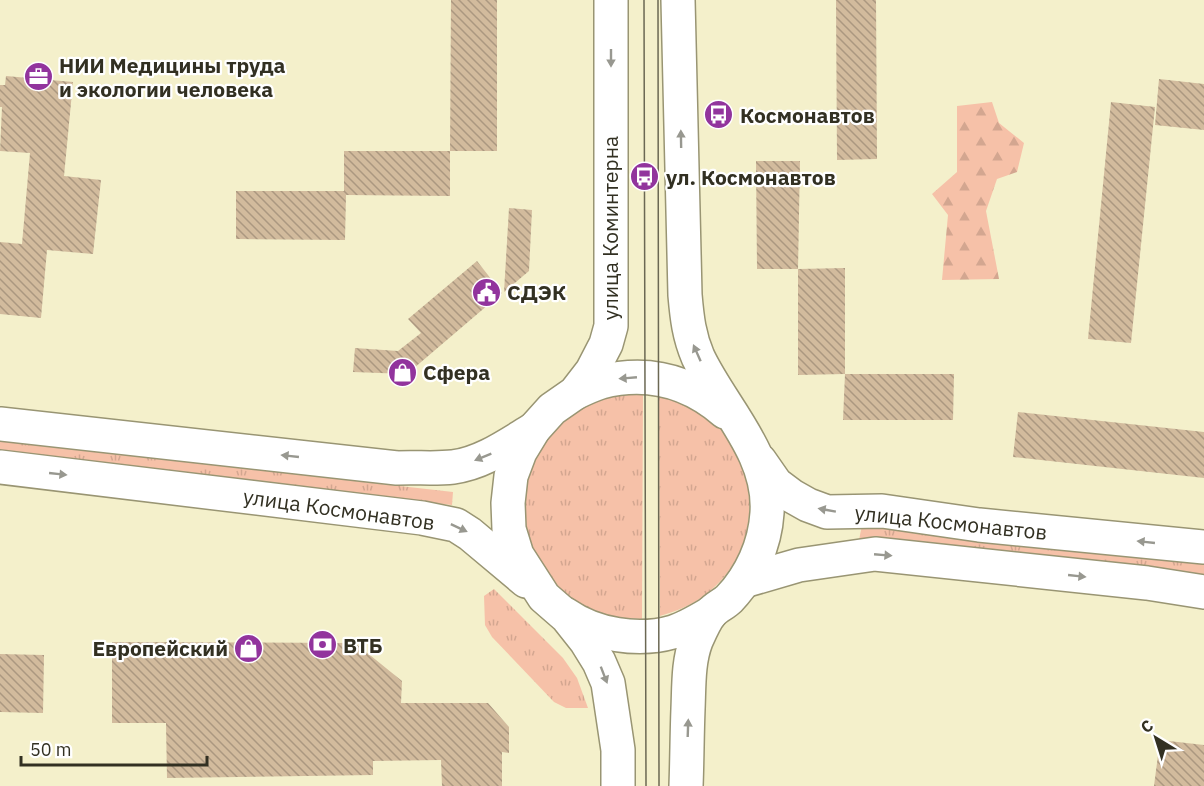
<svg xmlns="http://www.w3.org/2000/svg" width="1204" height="786" font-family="'IBM Plex Sans',sans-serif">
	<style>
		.grass { fill: url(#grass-tufts) }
		.forest { fill: url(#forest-firs) }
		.building { fill: url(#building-back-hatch) }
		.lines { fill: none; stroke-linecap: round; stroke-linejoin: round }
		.minor-casing { stroke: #999573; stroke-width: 36 }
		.minor { stroke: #fff; stroke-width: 33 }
		.tram { stroke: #6b6853; stroke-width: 1.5 }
		.oneway { fill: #989890 }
		.labels { text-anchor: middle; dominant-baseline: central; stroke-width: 4.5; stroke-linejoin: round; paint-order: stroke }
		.poi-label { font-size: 21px; font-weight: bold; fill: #323022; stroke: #fff; text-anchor: start }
		.street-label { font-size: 21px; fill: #323022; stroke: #fff }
	</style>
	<defs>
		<pattern id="grass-tufts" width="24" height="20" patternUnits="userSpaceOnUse" patternTransform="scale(1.5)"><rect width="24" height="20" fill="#f6c1a8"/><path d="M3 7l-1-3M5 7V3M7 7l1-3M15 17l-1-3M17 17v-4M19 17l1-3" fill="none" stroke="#d3a690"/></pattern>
		<pattern id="forest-firs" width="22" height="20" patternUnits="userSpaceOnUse" patternTransform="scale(1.5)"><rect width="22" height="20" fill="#f6c1a8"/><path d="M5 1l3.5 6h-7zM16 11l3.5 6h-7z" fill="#d3a690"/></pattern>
		<pattern id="building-back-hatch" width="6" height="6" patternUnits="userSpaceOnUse" patternTransform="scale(1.5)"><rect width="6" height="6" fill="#d2bb9d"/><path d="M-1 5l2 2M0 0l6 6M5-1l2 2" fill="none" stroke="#ab9880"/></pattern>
	</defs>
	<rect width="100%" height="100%" fill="#f4f0cb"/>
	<g class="grass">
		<path d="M659,391c21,11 47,20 63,39 41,47 36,126 -16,164 -14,11 -29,17 -46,22z"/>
		<path d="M643,392l-1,227 -22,-1 -19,-5 -17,-7 -16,-10 -15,-13 -21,-32 -6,-18 -3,-19v-19l10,-37 21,-31 31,-23 25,-9z"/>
		<path d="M0,441l453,51 -1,13 -452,-51z"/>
		<path d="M862,525l342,36v14l-345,-35z"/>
		<path d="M494,589l69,69 14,20 11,30h-22l-12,-6 -62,-65 -7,-12 -1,-29z"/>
	</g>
	<path class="forest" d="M992,102l7,21 25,20 -7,29 -20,7 -11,32 13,68 -57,1 6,-65 -16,-21 25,-22v-66z"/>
	<g class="building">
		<path d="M451,0h46v151h-47z"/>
		<path d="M836,0h40l1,159 -40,1z"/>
		<path d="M6,76l67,6 -9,94 37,4 -8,74 -46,-4 -6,68 -41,-4v-72l22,2 8,-91 -30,-2 2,-44h-2v-22h5z"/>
		<path d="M1159,79l45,5v46l-49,-5z"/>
		<path d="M1111,102l44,5 -24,236 -43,-4z"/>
		<path d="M344,151h106v45l-104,-1 -1,45 -109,-1v-48h108z"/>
		<path d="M756,161h44l-2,108h-41z"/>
		<path d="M509,208l23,2 -3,61 -25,21z"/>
		<path d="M477,261l25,32 -95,81 -54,-2 2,-24 43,3 23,-18 -13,-14z"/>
		<path d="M845,268v106l-47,1v-106z"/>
		<path d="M845,374h109l-1,46h-110z"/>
		<path d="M1018,412l186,20v46l-191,-21z"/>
		<path d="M112,642l243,1 47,38 -1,22h87l21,24v26l-7,-1v34h-60l-1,-26 -68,1v14l-206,3 -1,-55h-54z"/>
		<path d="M0,654l44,1 -1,58 -43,-1z"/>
		<path d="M1160,740l44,5v41h-50z"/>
	</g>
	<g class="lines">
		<defs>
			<g id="minor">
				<path d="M611,0v326l-5,18 -14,27 -17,22 -23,16 -18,20 -14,23 -9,24 -3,27 1,26 8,26 27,42 23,20 19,24 13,21 9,21 10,67v36"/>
				<path d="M678,0l7,295c2,23 4,41 13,62 24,51 73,96 69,156 -2,32 -16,63 -38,86 -5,5 -13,8 -18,14 -6,7 -11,19 -15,28 -8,21 -7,45 -8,68 -1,25 -1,51 -2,77"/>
				<path d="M575,393c8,-4 17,-8 26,-11 47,-12 88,-1 124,30"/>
				<path d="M0,424l397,44c18,-1 38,1 56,-1 30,-4 56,-23 81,-38"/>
				<path d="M760,461l16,23 16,12 16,9 19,7 55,-1 97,14 225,22"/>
				<path d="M0,467l422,51 34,7 14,9 56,47"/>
				<path d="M744,581l55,-16 76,-11 272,29 57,9"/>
				<path d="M565,614c30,21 73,28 108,18 13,-4 26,-12 38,-19"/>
			</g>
		</defs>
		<use href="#minor" class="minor-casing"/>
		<use href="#minor" class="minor"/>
		<g class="tram">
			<path d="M644,0l2,786"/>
			<path d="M658,0l1,786"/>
		</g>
	</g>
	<defs><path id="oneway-solid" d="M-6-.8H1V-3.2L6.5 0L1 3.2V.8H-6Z" transform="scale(1.5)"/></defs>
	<g class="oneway">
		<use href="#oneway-solid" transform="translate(611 58) rotate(90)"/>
		<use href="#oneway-solid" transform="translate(681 139) rotate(-91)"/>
		<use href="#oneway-solid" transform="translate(697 353) rotate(-114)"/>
		<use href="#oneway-solid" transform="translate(628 378) rotate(175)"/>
		<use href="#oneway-solid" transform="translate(290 456) rotate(-174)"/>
		<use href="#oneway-solid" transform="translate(483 457) rotate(158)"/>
		<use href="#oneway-solid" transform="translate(58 474) rotate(6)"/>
		<use href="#oneway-solid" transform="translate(827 510) rotate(-170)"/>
		<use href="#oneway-solid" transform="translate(459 528) rotate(25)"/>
		<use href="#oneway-solid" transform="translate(1146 542) rotate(-174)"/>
		<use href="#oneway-solid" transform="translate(883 555) rotate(5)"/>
		<use href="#oneway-solid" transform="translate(1077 576) rotate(6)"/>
		<use href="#oneway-solid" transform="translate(604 675) rotate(69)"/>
		<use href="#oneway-solid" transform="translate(688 728) rotate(-88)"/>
	</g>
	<defs>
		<symbol id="office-disc" viewBox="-11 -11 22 22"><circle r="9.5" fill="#92349d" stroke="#fff"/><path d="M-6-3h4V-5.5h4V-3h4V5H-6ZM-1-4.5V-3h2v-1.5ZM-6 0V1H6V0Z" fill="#fff"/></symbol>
		<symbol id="bus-disc" viewBox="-11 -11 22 22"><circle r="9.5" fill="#92349d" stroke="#fff"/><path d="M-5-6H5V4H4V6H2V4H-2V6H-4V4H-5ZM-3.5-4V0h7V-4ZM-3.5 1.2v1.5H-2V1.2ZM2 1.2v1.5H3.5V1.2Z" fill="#fff"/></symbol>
		<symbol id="civic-disc" viewBox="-11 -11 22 22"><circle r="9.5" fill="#92349d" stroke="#fff"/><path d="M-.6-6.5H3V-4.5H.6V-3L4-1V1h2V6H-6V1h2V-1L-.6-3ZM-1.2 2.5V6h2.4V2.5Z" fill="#fff"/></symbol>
		<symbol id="shop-disc" viewBox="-11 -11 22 22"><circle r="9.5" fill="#92349d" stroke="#fff"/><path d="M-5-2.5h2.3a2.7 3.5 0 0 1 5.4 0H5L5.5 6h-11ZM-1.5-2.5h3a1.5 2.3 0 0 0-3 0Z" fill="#fff"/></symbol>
		<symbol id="bank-disc" viewBox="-11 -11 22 22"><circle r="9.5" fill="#92349d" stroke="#fff"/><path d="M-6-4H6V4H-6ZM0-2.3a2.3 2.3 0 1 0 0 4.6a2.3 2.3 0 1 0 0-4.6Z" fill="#fff"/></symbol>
	</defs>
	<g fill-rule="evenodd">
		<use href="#office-disc" x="22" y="60" width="33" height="33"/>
		<use href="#bus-disc" x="702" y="98" width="33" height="33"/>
		<use href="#bus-disc" x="628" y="160" width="33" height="33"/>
		<use href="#civic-disc" x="470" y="276" width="33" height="33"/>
		<use href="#shop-disc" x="386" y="356" width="33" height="33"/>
		<use href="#bank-disc" x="306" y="628" width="33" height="33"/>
		<use href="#shop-disc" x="232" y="632" width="33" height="33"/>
	</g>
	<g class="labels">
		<g class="poi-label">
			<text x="59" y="65">НИИ Медицины труда<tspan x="59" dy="24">и экологии человека</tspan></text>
			<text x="740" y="115">Космонавтов</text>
			<text x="666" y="177">ул. Космонавтов</text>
			<text x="507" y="292">СДЭК</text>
			<text x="423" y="372">Сфера</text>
			<text x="343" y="645">ВТБ</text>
			<text x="228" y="648" text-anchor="end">Европейский</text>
		</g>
		<g class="street-label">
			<text transform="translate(610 228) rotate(-90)">улица Коминтерна</text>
			<text transform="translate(339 509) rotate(8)">улица Космонавтов</text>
			<text transform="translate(951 522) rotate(6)">улица Космонавтов</text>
		</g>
	</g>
	<g transform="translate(1156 738) rotate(322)" stroke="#ffffff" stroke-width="4.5" paint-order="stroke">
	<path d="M0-4.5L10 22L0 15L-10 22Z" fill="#323022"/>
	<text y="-9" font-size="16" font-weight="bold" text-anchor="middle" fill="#323022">С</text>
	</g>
	<path d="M21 756v9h186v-9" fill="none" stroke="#323022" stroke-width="3"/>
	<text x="30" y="756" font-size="18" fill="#323022" stroke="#ffffff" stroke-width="4.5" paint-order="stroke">50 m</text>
</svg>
